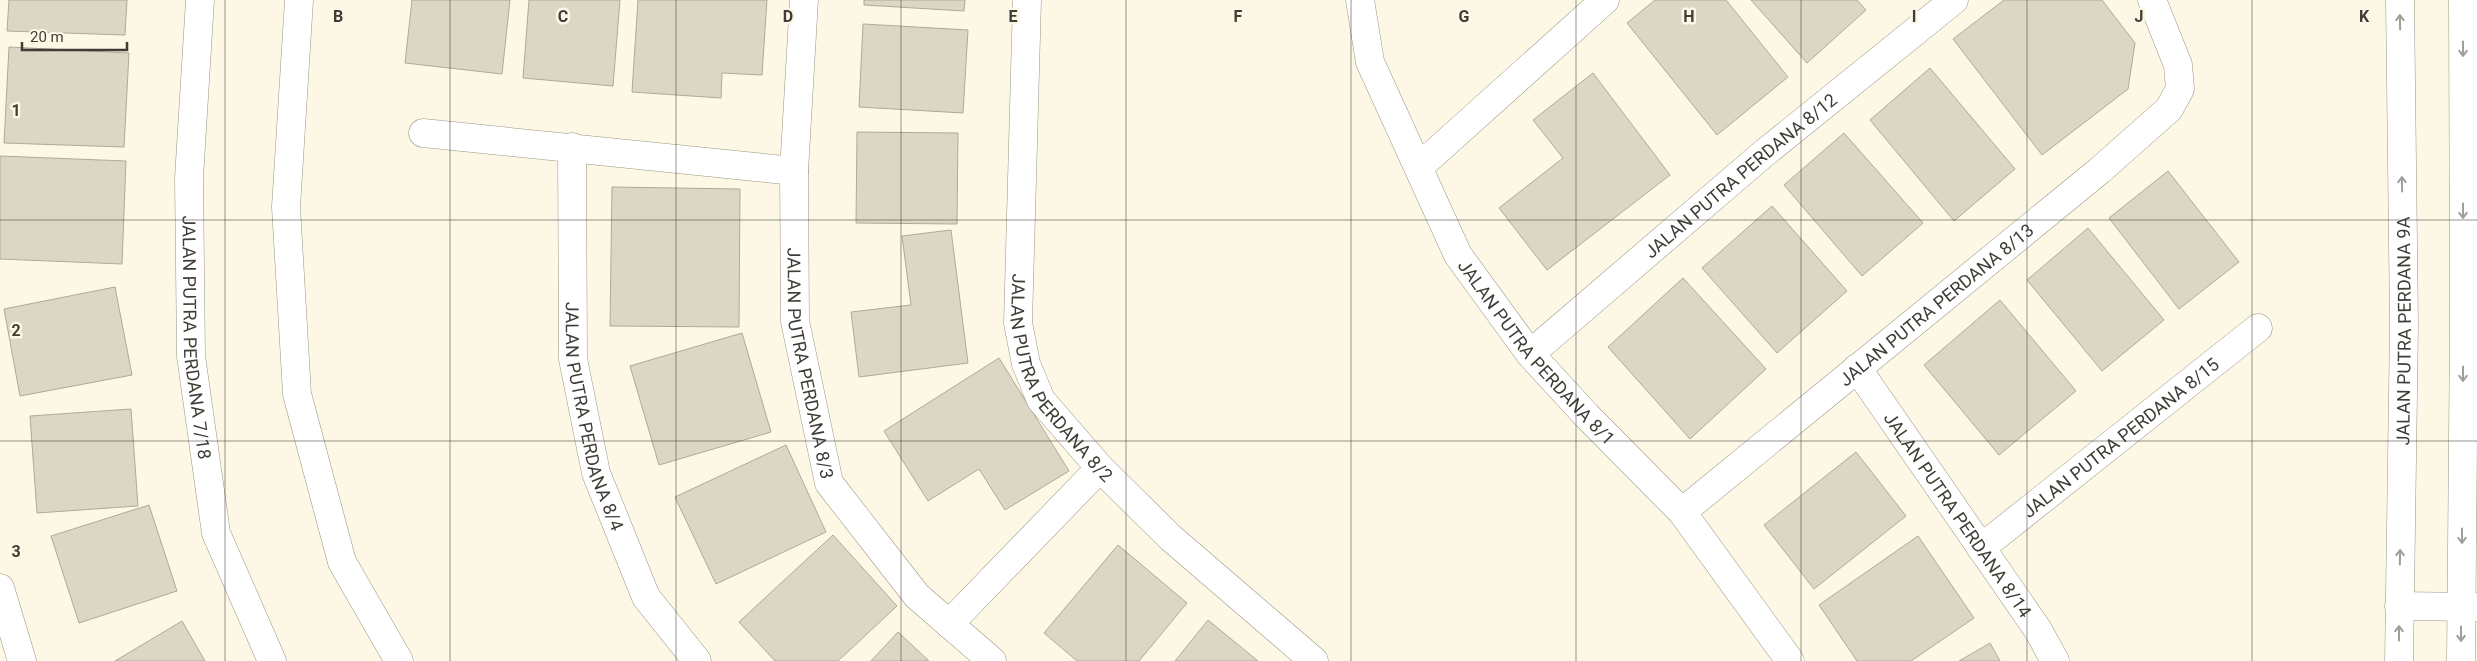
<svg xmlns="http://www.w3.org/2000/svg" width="2477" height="661" font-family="Roboto,sans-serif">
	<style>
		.building { fill: #dcd7c5; stroke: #aea998 }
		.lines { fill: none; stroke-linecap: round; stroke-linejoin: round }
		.street-casing { stroke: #999584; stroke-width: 29 }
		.secondary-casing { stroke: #999584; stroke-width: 29 }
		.street { stroke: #fff; stroke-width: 28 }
		.secondary { stroke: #fff; stroke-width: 28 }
		.oneway { stroke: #9f9e9a }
		.grid { fill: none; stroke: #3f3d36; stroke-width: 1; stroke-opacity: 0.55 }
		.labels { text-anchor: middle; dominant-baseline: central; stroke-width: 5; stroke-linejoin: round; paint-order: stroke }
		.street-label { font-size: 18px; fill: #3f3d36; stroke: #fdf8e6 }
		.grid-label { font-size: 16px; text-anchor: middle; font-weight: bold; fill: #3f3d36; stroke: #fdf8e6; stroke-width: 5; stroke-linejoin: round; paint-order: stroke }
	</style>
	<rect width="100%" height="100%" fill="#fdf8e6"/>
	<g class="building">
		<path d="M9,0h118l-2,35 -118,-4z"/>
		<path d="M412,0h98l-8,74 -97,-11z"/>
		<path d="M529,0h91l-7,86 -90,-8z"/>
		<path d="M638,0h129l-5,75 -40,-2 -1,25 -89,-6z"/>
		<path d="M864,0h101l-1,11 -100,-6z"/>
		<path d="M1655,0h71l62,77 -71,58 -90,-112z"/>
		<path d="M1751,0h106l9,10 -59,53z"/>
		<path d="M2004,0h98l33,43 -7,46 -86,66 -89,-116z"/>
		<path d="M863,24l105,6 -5,83 -104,-6z"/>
		<path d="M9,47l120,6 -5,94 -120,-4z"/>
		<path d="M1930,68l85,101 -61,52 -84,-101z"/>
		<path d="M1593,73l77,102 -123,95 -48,-62 64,-50 -30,-38z"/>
		<path d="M857,132l101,1 -1,91 -101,-1z"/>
		<path d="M1844,133l79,90 -61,53 -78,-91z"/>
		<path d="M0,156l126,5 -4,103 -122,-5z"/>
		<path d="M2168,171l71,91 -60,47 -70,-91z"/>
		<path d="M612,187l128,2 -1,138 -129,-1z"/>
		<path d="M1772,206l75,85 -70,62 -75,-85z"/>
		<path d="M2088,228l76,92 -62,51 -75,-91z"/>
		<path d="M951,230l17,133 -109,14 -8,-65 60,-7 -9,-69z"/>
		<path d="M1683,278l83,91 -76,70 -82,-92z"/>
		<path d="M115,287l17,88 -112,21 -16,-87z"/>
		<path d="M2000,300l76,91 -77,64 -75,-90z"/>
		<path d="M742,333l29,99 -112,33 -29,-99z"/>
		<path d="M999,358l70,113 -64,39 -26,-41 -51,32 -44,-70z"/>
		<path d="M131,409l7,97 -101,7 -7,-97z"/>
		<path d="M786,445l40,87 -110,52 -41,-87z"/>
		<path d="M1856,452l50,64 -92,73 -50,-64z"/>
		<path d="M149,505l28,86 -98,32 -28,-87z"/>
		<path d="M833,535l64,71 -59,55h-63l-36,-39z"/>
		<path d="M1918,536l56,82 -63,43h-54l-38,-56z"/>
		<path d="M1118,545l69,58 -48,58h-62l-33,-28z"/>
		<path d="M1208,620l50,41h-83z"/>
		<path d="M182,621l23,40h-90z"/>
		<path d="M898,632l31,29h-58z"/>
		<path d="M1990,643l10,18h-41z"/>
	</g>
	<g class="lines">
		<defs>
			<g id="street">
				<path id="s1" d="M200,0l-11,178 2,178 25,177 56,128"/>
				<path d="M299,0l-13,207 11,187 45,168 57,99"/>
				<path id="s2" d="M804,0l-10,171 1,150 34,162 88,113 75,65"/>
				<path id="s3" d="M1027,0l-9,323 8,41 15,36 59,68 71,70 143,123"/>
				<path id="s4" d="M1360,0l10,62 88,193 72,99 57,62 95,96 108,149"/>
				<path d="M423,133l371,38"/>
				<path id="s5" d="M572,147l1,212 23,114 50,124 51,64"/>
				<path d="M1419,167l186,-167"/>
				<path id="s6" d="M1530,354l232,-199 192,-155"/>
				<path id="s7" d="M1857,368l181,262 17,31"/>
				<path id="s8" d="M1682,512l417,-341 70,-62 11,-20 -2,-24 -26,-65"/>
				<path id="s9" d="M1981,548l277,-220"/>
				<path d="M0,588l22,73"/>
				<path d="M2399,606l78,1"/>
				<path d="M949,624l151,-156"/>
			</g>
			<g id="secondary">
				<path id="s10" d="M2399,661l5,-336 -4,-325"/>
				<path d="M2461,661l3,-335 -1,-326"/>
			</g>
		</defs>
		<use href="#street" class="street-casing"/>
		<use href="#secondary" class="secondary-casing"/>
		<use href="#street" class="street"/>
		<use href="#secondary" class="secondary"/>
	</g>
	<defs><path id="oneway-shaft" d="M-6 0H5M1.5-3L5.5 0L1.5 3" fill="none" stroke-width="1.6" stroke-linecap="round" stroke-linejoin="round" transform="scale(1.25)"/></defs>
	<g class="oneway">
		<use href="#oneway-shaft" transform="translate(2400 22) rotate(-91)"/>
		<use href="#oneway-shaft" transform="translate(2463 49) rotate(90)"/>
		<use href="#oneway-shaft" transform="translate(2402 184) rotate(-91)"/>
		<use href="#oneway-shaft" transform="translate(2463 211) rotate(90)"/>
		<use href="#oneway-shaft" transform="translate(2463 374) rotate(90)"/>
		<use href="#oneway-shaft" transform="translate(2462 536) rotate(90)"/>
		<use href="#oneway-shaft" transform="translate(2400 557) rotate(-89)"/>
		<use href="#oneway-shaft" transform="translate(2399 633) rotate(-90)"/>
		<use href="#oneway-shaft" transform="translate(2461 634) rotate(90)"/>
	</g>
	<path class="grid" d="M225,0v661M450,0v661M676,0v661M901,0v661M1126,0v661M1351,0v661M1576,0v661M1801,0v661M2027,0v661M2252,0v661M0,220h2477M0,441h2477"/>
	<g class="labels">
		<g class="street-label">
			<text stroke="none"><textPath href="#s6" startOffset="276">JALAN PUTRA PERDANA 8/12</textPath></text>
			<text stroke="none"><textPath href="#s8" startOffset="328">JALAN PUTRA PERDANA 8/13</textPath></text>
			<text stroke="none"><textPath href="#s10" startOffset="330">JALAN PUTRA PERDANA 9A</textPath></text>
			<text stroke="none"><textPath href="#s1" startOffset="338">JALAN PUTRA PERDANA 7/18</textPath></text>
			<text stroke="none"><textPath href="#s4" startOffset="400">JALAN PUTRA PERDANA 8/1</textPath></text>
			<text stroke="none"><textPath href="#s2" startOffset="365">JALAN PUTRA PERDANA 8/3</textPath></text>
			<text stroke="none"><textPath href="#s3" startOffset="391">JALAN PUTRA PERDANA 8/2</textPath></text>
			<text stroke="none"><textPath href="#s5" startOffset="272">JALAN PUTRA PERDANA 8/4</textPath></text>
			<text stroke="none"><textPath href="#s9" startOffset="178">JALAN PUTRA PERDANA 8/15</textPath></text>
			<text stroke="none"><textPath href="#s7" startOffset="178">JALAN PUTRA PERDANA 8/14</textPath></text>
		</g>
	</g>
	<g class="grid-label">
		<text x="338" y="22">B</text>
		<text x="563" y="22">C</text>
		<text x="788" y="22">D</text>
		<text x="1013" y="22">E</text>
		<text x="1238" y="22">F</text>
		<text x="1464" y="22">G</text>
		<text x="1689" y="22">H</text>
		<text x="1914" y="22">I</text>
		<text x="2139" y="22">J</text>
		<text x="2364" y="22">K</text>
		<text x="16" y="116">1</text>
		<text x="16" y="336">2</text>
		<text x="16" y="557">3</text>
	</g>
	<path d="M22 42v8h105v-8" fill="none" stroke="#3f3d36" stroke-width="2.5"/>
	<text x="30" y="42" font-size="15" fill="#3f3d36" stroke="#fdf8e6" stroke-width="4" paint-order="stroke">20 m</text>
</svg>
